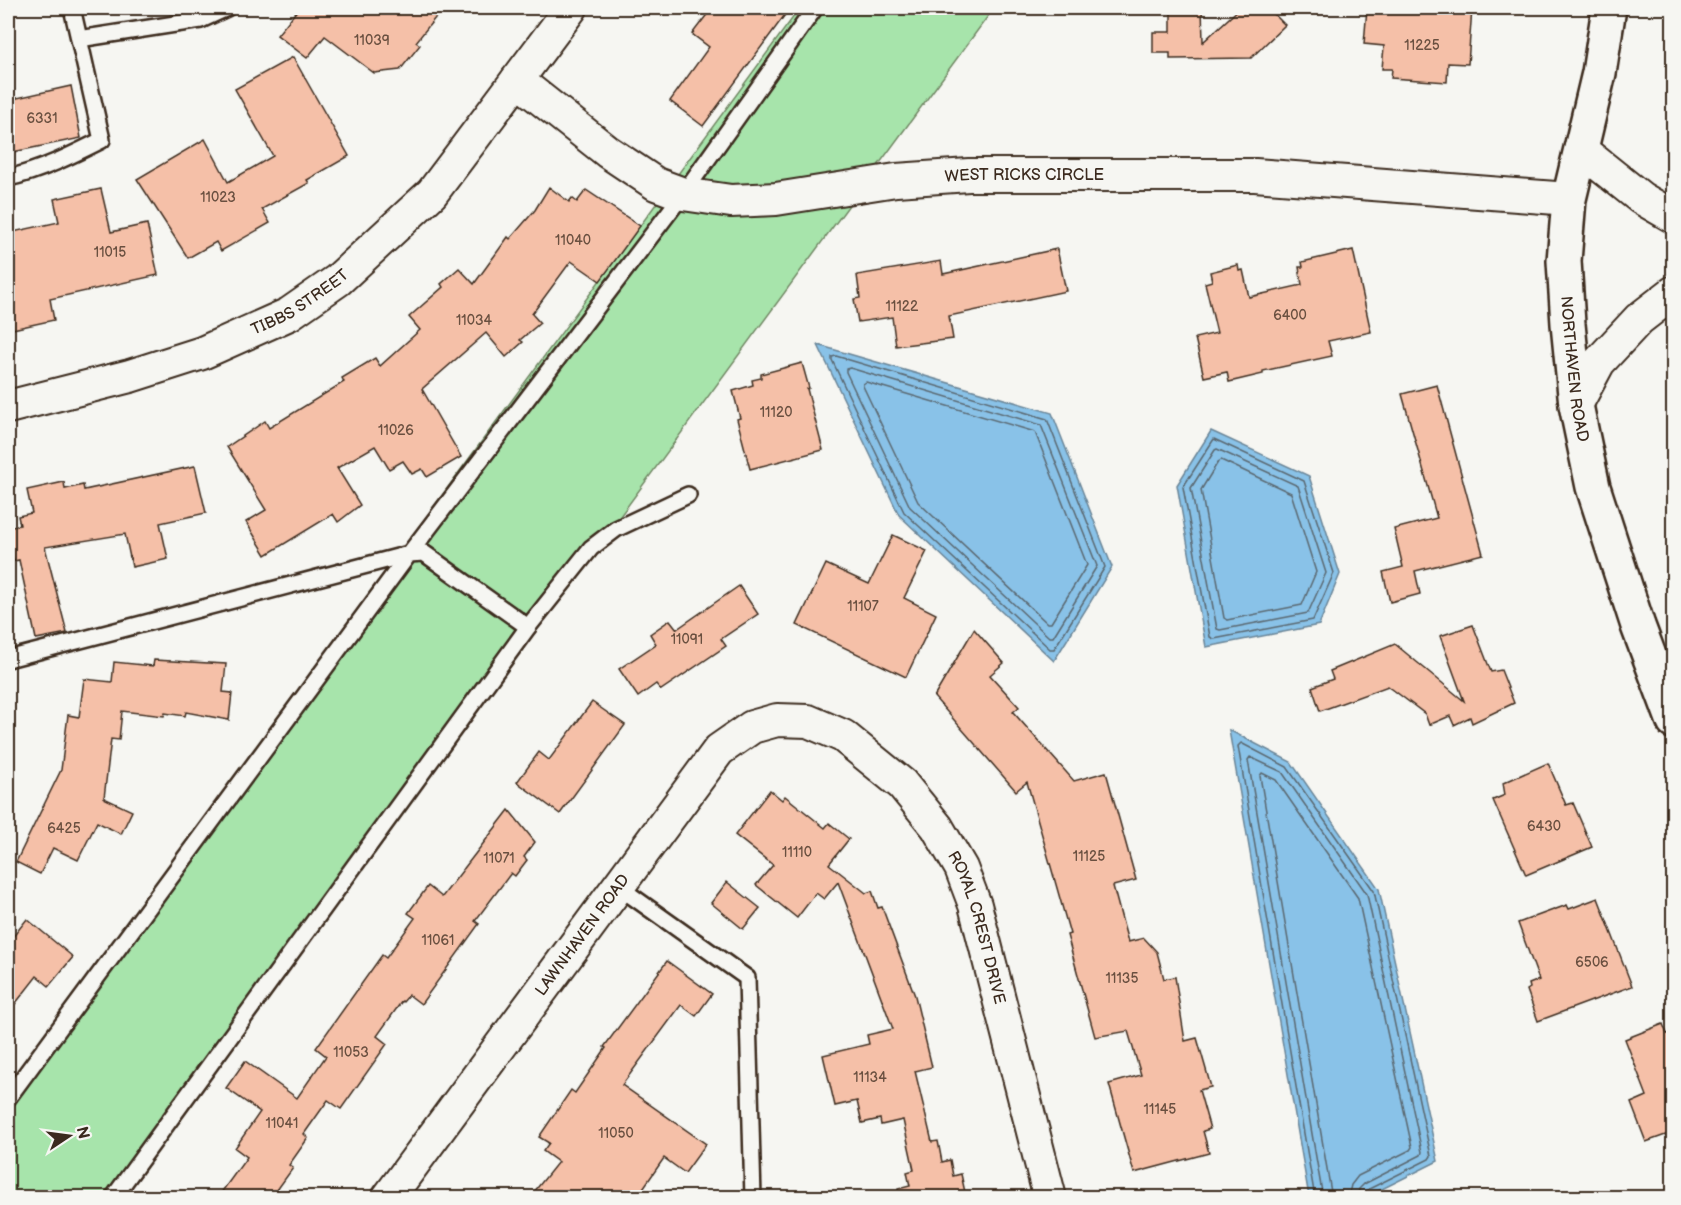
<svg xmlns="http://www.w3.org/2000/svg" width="1681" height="1205" font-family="'Balsamiq Sans',sans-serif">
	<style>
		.green { fill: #a7e4ab; stroke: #718764; stroke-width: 1.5 }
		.water { fill: #89c2e8; stroke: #6a8597; stroke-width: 1.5 }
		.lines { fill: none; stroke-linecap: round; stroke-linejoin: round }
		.shore { stroke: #5a676f; stroke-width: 1.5 }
		.building { fill: #f5c0a8; stroke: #3b2a1e; stroke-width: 1.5 }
		.lane-casing { stroke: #3b2a1e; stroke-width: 20 }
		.street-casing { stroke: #3b2a1e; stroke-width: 36 }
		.secondary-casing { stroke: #3b2a1e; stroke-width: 38 }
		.lane { stroke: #f6f6f2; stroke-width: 15 }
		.street { stroke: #f6f6f2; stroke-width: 32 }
		.secondary { stroke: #f6f6f2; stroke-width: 33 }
		.labels { text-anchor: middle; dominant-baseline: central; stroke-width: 4.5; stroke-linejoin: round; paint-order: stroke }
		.number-label { font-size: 14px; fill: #6a5040 }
		.street-label { font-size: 16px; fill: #3b2a1e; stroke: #f6f6f2 }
	</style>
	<rect width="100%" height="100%" fill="#f6f6f2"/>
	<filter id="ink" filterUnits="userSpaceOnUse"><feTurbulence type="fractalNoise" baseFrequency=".0167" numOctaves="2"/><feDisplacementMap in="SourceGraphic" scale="12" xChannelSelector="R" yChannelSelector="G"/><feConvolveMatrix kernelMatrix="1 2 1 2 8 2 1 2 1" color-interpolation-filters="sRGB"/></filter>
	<g filter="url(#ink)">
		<path class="green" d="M800,8h194l-875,1189 -111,1v-112z"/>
		<g class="water">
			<path d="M818,345l234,68 60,154 -58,94 -155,-146z"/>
			<path d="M1211,431l98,45 31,98 -21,51 -113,22 -29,-162z"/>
			<path d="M1229,730l62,32 88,127 59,272 -72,36h-57z"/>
			<path d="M1613,1193l1,4h-155l3,-3z"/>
		</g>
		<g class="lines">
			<g class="shore">
				<path d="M836,356l211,63 58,148 -51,82h-4l-146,-137 -72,-152v-3z"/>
				<path d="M850,368l191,57 56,141 -44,71h-4l-139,-130 -64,-135v-3z"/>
				<path d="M866,382l169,50 52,133 -36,58h-4l-129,-121 -55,-116v-2z"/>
				<path d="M1214,439l90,42 30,92 -21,47 -99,19 -4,-2 -27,-150z"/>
				<path d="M1217,449l81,37 28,87 -18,40 -88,17 -3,-1 -26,-141 24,-38z"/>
				<path d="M1221,460l70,33 25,79 -14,33 -75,15 -3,-2 -23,-128 17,-28z"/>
				<path d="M1315,1198l-77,-452 3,-3 46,24 87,124 57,265 -2,3 -60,30 -3,4 -1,5"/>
				<path d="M1323,1198l-75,-438 2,-3 32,15 85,122 55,258 -1,3 -57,29 -5,5 -2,9"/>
				<path d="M1332,1198l-72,-422 2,-3 14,7 82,118 54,249 -2,3 -52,26 -7,9 -3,13"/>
			</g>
		</g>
		<g class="building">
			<path d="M299,8h144l-27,34 4,3 -20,25 -26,3 -49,-37 -18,22 -30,-23z"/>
			<path d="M712,8h78l-87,118 -33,-25 39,-54 -17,-13z"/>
			<path d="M1171,8h31l1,34 37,-34h28l17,17 -34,33 -81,1v-6h-17v-21h18z"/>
			<path d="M1367,8h105l-4,56 -20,-1 -1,19 -56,-4 1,-9h-10l2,-23 -20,-2z"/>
			<path d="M293,57l56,99 -42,24 2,3 -47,26 8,14 -49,28 -5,-9 -28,16 -51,-79 68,-40 23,43 45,-26 -38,-67z"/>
			<path d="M71,86l10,52 -73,15v-53z"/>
			<path d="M549,187l20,15 3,-4 5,4 9,-12 54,36 -40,55 -29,-20 -39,53 8,9 -20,17 3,2 -17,15 -20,-24 -64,56 39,68 -34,20 -5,-8 -10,5 -9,-13 -14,8 -14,-23 -38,22 23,37 -22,17 -5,-8 -67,41 -20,-33 20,-12 -39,-63 38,-26 4,7 75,-46 -2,-4 33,-20 5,8 40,-36 -11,-13 34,-30 -2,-3 18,-16 15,16 34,-47 2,2 25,-29z"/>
			<path d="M101,189l10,43 36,-8 11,51 -108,24 4,21 -46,10v-97l51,-11 -5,-23z"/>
			<path d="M1057,249l9,42 -117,25 4,23 -57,7 -4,-29 -34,5 -4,-23 6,-1 -3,-23 84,-14 2,13z"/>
			<path d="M1353,250l18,82 -43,9 4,15 -69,15v3l-34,8 -2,-10 -23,5 -9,-39 22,-5 -12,-50 7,-2 -2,-9 28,-7 1,6 4,-1 6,27 53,-12 -3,-18h4l-1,-5z"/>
			<path d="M802,363l7,25 -2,1 16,61 -73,19 -13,-50 3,-1 -7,-27 20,-6 -1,-5 9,-2v-4z"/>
			<path d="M1437,385l46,169 -68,17 5,23 -30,8 -7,-30 20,-5 -9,-38 43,-11 -35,-124z"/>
			<path d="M195,466l11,47 -46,10 8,36 -36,8 -7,-33 -80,13 22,86 -31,6 -17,-79 -5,1 -6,-33 12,-3 -2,-9 14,-3 -5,-23 37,-8 1,7 18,-4 1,5z"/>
			<path d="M893,535l34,16 -23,47 32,16 -30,63 -109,-52 29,-61 43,20z"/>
			<path d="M739,586l19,28 -37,25 5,7 -65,44 -5,-6 -18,13 -19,-28 37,-25 -6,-10 20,-14 7,9z"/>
			<path d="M1473,625l18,47 10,-2 13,33 -42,20 -2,-6 -16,8 -4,-9 -21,9 -4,-11 -37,-28 -68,25 -8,-24 21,-8 -3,-8 65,-27 69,57 -24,-65z"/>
			<path d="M974,629l30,34 -14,12 29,32 -6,5 61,69 32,-9 30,108 -23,6 15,56 16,-4 13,14 7,27 11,-2 10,64 12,-3 14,49 -12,3 11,39 -7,2 6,22 -75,20 -25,-89 32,-9 -13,-44 -33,6 -28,-102 3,-1 -43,-152 -11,9 -82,-94z"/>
			<path d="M154,660l72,4 -3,28 9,1 -3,27 -43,-8 -1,4 -20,-3 -1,3 -42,-5 -3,29 -8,-1 -7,59 28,13 -11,23 -24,-12 -19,38 -25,-12 -13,26 -24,-12 45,-92 7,-55 11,2 5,-38 28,3 2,-20 39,4z"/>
			<path d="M592,702l33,23 -65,89 -43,-32 22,-30 10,8z"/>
			<path d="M1548,763l18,42 7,-2 19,44 -66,28 -33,-75 12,-5 -2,-12z"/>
			<path d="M770,790l12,10 3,-4 40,32 4,-5 20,16 -20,25 37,29 6,-2 6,17 4,-1 33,89 17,71 -17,4 17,71 6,-1 4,21 8,-2 3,16 8,-2 5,23h-67l-1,-8 12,-3 -3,-14 7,-2 -11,-50 -22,5 -1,-6 -18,4 -5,-22 -22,5 -12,-51 46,-11 -2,-9 26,-6 -55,-147 -14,17 -8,-6 -19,25 -41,-33 17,-20 -38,-30z"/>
			<path d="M509,810l26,32 -11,15 3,3 -12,16 -4,-3 -36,48 4,3 -58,80 -12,-9 -6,7 -1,-1 -25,35 10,8 -46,65 -13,-9 -24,34 4,4 -19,27 4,3 -21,29h-54l29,-40 -12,-9 25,-36 -34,-24 19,-27 52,37 29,-42 -10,-8 66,-93 4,3 29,-40 -7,-5 20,-27 14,11z"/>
			<path d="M727,882l33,26 -17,21 -32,-26z"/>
			<path d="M1598,898l34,88 -94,35 -11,-31 3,-2 -1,-4 10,-4 -21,-57 49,-18 2,4z"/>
			<path d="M27,919l46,38 -24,29 -12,-10 -29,37v-70z"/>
			<path d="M667,961l45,33 -16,22 -15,-11 -59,80 84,59 -21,29 -21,-15 -27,39h-107l28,-35 -15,-11 6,-8 -10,-6 32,-47 4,3 31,-45 -2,-1z"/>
			<path d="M1663,1024l4,10 7,-2v100l-28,10 -15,-39 16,-7 -22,-57z"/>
		</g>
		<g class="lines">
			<defs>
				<g id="lane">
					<path d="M79,39l122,-19 26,-12"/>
					<path d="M8,178c32,-7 64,-23 94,-38l-30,-132"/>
					<path d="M8,659l401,-105 274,-360 132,-186"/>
					<path d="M619,887l128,91 6,220"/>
					<path d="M8,1098l401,-544 15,-1 104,74"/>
					<path d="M113,1198l415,-571 63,-79 25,-19 72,-34"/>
				</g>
				<g id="street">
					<path id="s1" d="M517,80l91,72 48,32 27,10 48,7 45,-2 120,-19 73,-5h286l314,24"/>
					<path d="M1581,150l60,48 33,19"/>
					<path d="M1576,405l23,-43 40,-43 35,-27"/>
					<path id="s2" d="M8,407l122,-31 72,-23 87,-39 49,-34 94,-87 139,-185"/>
					<path id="s3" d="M388,1198l331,-448 33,-23 25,-7 31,1 35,15 59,48 35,43 24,41 14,37 75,293"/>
				</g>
				<g id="secondary">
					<path id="s4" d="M1609,8l-10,65 -30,126 -5,62 4,63 8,81 17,82 45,139 36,96"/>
				</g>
			</defs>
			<use href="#lane" class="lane-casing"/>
			<use href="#street" class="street-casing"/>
			<use href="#secondary" class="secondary-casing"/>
			<use href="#lane" class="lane"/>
			<use href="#street" class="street"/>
			<use href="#secondary" class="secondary"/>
		</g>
	</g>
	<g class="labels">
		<g class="number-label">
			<text x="372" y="40">11039</text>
			<text x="1422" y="45">11225</text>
			<text x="42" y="118">6331</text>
			<text x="218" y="197">11023</text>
			<text x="573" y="240">11040</text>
			<text x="110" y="252">11015</text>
			<text x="902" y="306">11122</text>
			<text x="1290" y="315">6400</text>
			<text x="474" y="320">11034</text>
			<text x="776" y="412">11120</text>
			<text x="396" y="430">11026</text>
			<text x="863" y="606">11107</text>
			<text x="687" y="639">11091</text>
			<text x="1544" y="826">6430</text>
			<text x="64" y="828">6425</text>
			<text x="797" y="852">11110</text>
			<text x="1089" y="856">11125</text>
			<text x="499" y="858">11071</text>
			<text x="438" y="940">11061</text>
			<text x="1592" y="962">6506</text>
			<text x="1122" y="978">11135</text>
			<text x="351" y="1052">11053</text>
			<text x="870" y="1077">11134</text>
			<text x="1160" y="1109">11145</text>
			<text x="282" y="1123">11041</text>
			<text x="616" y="1133">11050</text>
		</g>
		<g class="street-label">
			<text stroke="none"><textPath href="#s1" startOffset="546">WEST RICKS CIRCLE</textPath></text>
			<text stroke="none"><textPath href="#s2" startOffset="312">TIBBS STREET</textPath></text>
			<text stroke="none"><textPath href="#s4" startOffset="366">NORTHAVEN ROAD</textPath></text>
			<text stroke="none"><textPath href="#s3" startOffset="933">ROYAL CREST DRIVE</textPath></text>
			<text stroke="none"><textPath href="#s3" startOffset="327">LAWNHAVEN ROAD</textPath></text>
		</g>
	</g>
	<rect width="1681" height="1205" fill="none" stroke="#f6f6f2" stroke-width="30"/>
	<rect x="15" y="15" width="1651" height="1175" fill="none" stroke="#3b2a1e" stroke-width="2" filter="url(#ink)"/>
	<g transform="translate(69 1136) rotate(77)" stroke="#f6f6f2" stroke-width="4.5" paint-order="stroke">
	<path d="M0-4.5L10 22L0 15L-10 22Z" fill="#3b2a1e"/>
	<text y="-9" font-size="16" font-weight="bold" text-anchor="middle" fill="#3b2a1e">N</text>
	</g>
</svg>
